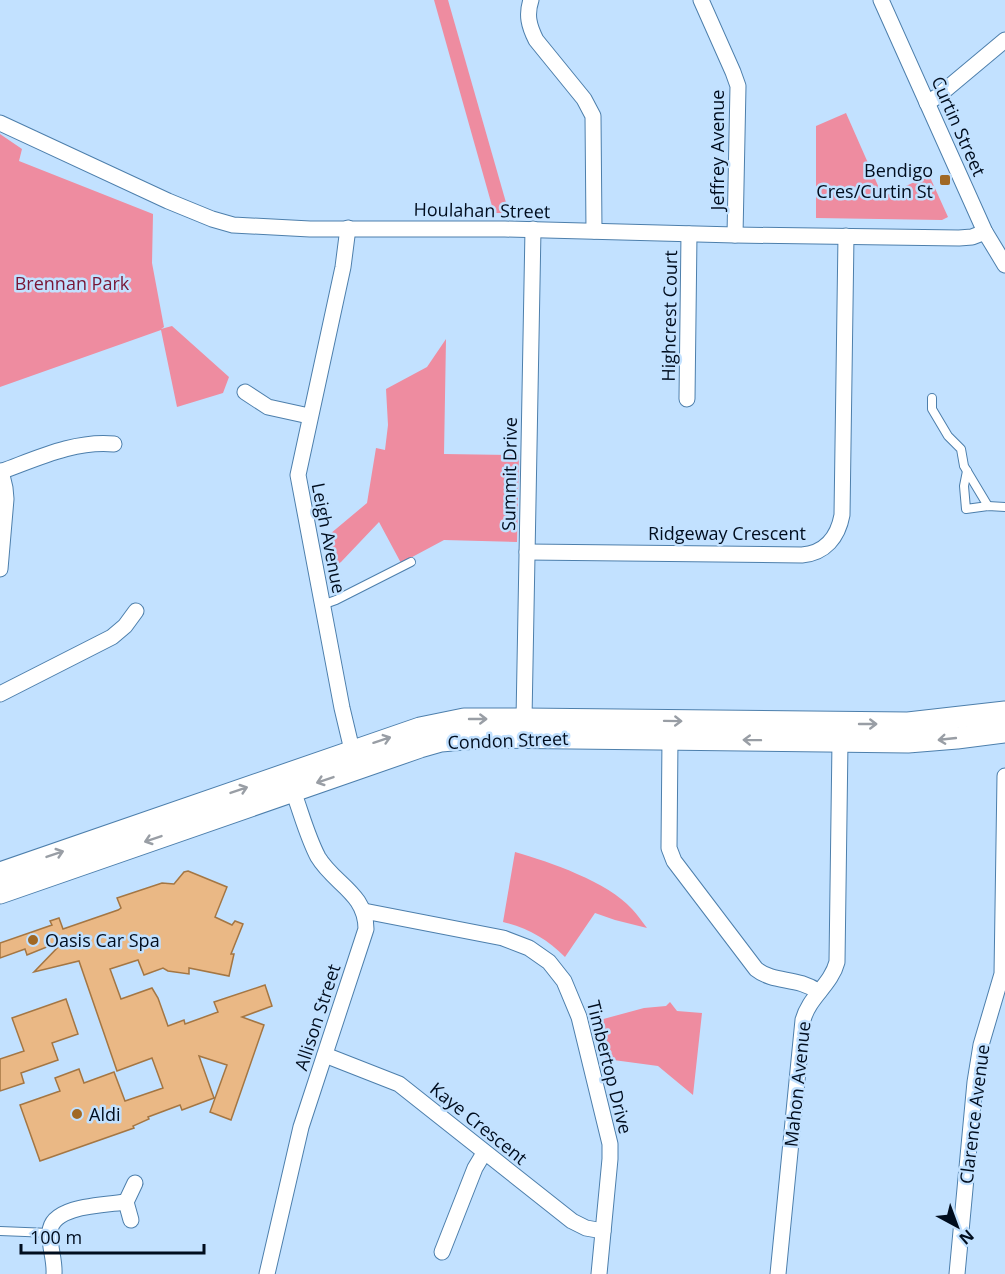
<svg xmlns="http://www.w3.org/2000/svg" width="1005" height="1274" font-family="'Open Sans',sans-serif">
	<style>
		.green { fill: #ee8ca0 }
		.building { fill: #eab885; stroke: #a47643; stroke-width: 1.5 }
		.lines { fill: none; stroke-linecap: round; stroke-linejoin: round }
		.lane-casing { stroke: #4d7fac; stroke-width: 10 }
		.street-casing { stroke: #4d7fac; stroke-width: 17 }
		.secondary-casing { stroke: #4d7fac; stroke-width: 23 }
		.lane { stroke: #fff; stroke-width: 8 }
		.street { stroke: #fff; stroke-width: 15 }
		.secondary { stroke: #fff; stroke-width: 21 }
		.oneway { stroke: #999ea5 }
		.poi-dot { fill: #a06824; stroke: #c2e1ff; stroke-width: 2 }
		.labels { text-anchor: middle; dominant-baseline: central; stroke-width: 5; stroke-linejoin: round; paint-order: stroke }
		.street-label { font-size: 18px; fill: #000d1e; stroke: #c2e1ff }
		.poi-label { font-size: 18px; fill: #000d1e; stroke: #c2e1ff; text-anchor: start }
		.park-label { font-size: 18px; fill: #781636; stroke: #c2e1ff }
	</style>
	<rect width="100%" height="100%" fill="#c2e1ff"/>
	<g class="green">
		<path d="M434,0h14l61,213h-15z"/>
		<path d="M846,113l37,84 46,-22 19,42 -6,3 -126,-2v-92z"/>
		<path d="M0,134l22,15 -3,12 134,53 -1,49 12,64 -3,2 11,-3 57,51 -6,16 -46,14 -16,-77 -161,57z"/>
		<path d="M446,339l-2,115 75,1 -2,87 -73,-2 -43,23 -22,-41 -38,40 -12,8 -5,-31 43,-36 9,-55 9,2 3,-25 -2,-36 41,-22z"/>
		<path d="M515,852c35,10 93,30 117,57 6,6 10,13 15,19l-32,-8 -20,-7 -30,44c-18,-18 -37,-29 -62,-35z"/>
		<path d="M670,1002l7,9 25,2 -9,82 -35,-29 -52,-7 -10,-38 48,-13 22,-2z"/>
	</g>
	<g class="building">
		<path d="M188,871l39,16 -12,30 17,8 3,-4 8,3 -12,30h3l-5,22 -40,-8v6l-21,-3 -5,-3 -19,7 -6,-15 -28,9 11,30 31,-11 6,10 10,28 16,-6 1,4 33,-12 -4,-10 51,-17 7,21 -30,11 22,8 -33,95 -21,-8 17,-47 -28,-9 15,42 -32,12 -2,-5 -32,12 1,2 -16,7 1,2 -94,33 -20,-56 40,-14 -5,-13 24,-9 5,14 30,-11 11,29 38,-13 -11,-30 -35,13 -38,-110 -45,11 26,-27 -1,-3 -32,13 -2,-6 -25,9v-15l52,-18 -2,-4 9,-3 4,11 55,-19 3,-2 -4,-10 45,-15 12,1 10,-12z"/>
		<path d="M66,999l12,35 -26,9 6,17 -37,13 3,10 -24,8v-32l24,-8 -12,-33z"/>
	</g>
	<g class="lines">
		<defs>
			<g id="lane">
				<path d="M932,398v11l16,27 13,13 3,17 24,40"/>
				<path d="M967,471l-3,15 2,23 22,-3 17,1"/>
				<path d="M322,605l14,-5 75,-38"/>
				<path d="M0,1231l50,2"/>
			</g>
			<g id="street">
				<path d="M531,0c-5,15 -2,26 5,40l48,59 9,17 1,115"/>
				<path d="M701,0l32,72 5,14 -3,149"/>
				<path d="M881,0l104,232 20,33"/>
				<path d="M927,103l11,-7 67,-56"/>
				<path d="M0,123l168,78 44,18 21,6 77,4h195l230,6 224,3 13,-1 13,-5"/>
				<path d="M348,228l-5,39 -45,208 44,233 10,42"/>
				<path d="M245,392l23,15 41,9"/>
				<path d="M687,399l2,-165"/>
				<path d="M0,472c36,-13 75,-32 114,-28"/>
				<path d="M527,552l275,3c23,-2 36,-18 40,-40l4,-279"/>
				<path d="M0,569l6,-70 -1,-11 -4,-17"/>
				<path d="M0,694l112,-57 13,-11 11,-15"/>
				<path d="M524,719l9,-490"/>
				<path d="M670,739l-1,109 5,13 82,108c19,15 40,7 63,23"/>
				<path d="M364,911l139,27 26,10 20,14 15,19 15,36 31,127v15l-11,115"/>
				<path d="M325,1055l74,29 173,137 14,7 17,3"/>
				<path d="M131,1220l-5,-18 9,-19"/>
				<path d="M442,1252l33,-84 9,-15"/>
				<path d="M54,1274c1,-14 -5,-28 -4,-42 1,-27 56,-27 76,-30"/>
				<path d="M267,1274l34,-147 65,-198c0,-36 -32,-45 -48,-72 -11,-21 -17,-45 -25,-66"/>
				<path d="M778,1274l25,-254c6,-23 28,-35 34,-58l3,-220"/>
				<path d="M957,1274l18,-192 6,-37 21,-71 3,-198"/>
			</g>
			<g id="secondary">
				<path d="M0,873l420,-145 44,-9h60l384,4 97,-11"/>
				<path d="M0,893l420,-146 21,-6 46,-4 421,5 49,-4 48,-6"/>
			</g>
		</defs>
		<use href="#lane" class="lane-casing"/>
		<use href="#street" class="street-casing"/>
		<use href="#secondary" class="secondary-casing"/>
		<use href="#lane" class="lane"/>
		<use href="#street" class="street"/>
		<use href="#secondary" class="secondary"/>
	</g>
	<defs><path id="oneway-shaft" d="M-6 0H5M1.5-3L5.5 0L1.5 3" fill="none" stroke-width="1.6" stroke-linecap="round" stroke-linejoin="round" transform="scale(1.5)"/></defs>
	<g class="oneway">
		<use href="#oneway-shaft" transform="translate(478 719)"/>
		<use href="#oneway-shaft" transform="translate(673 721) rotate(1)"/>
		<use href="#oneway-shaft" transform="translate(868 724)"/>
		<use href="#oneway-shaft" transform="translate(947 739) rotate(174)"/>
		<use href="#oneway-shaft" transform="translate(382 740) rotate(-18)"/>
		<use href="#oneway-shaft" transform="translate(752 740) rotate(-179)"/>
		<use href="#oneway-shaft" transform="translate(325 780) rotate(161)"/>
		<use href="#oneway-shaft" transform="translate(239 790) rotate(-19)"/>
		<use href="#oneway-shaft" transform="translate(153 839) rotate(161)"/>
		<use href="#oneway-shaft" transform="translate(55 854) rotate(-19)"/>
	</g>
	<g class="poi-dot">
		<rect x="939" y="174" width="12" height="12" rx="3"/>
		<circle cx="33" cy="940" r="6"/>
		<circle cx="77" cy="1114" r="6"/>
	</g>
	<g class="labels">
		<g class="street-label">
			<text transform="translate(959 126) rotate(66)">Curtin Street</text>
			<text transform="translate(717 150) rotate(-90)">Jeffrey Avenue</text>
			<text transform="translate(482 210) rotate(1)">Houlahan Street</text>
			<text transform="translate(669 316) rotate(-89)">Highcrest Court</text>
			<text transform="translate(509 474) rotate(-89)">Summit Drive</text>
			<text x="727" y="533">Ridgeway Crescent</text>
			<text transform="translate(329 538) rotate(79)">Leigh Avenue</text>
			<text transform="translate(508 740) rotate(-2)">Condon Street</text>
			<text transform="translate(317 1017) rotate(-72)">Allison Street</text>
			<text transform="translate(610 1067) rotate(76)">Timbertop Drive</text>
			<text transform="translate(797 1084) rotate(-84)">Mahon Avenue</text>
			<text transform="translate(974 1114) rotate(-83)">Clarence Avenue</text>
			<text transform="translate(479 1123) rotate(39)">Kaye Crescent</text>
		</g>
		<g class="poi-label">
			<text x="933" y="170" text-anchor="end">Bendigo<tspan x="933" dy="21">Cres/Curtin St</tspan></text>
			<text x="45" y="940">Oasis Car Spa</text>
			<text x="89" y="1114">Aldi</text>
		</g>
		<g class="park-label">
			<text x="72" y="283">Brennan Park</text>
		</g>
	</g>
	<g transform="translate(957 1226) rotate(139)" stroke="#c2e1ff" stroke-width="4.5" paint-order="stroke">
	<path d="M0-4.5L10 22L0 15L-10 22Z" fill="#000d1e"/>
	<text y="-9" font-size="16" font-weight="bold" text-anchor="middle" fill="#000d1e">N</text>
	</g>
	<path d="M21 1244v9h183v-9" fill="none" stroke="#000d1e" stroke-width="3"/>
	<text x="30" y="1244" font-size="18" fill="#000d1e" stroke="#c2e1ff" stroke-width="4.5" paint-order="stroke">100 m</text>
</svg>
